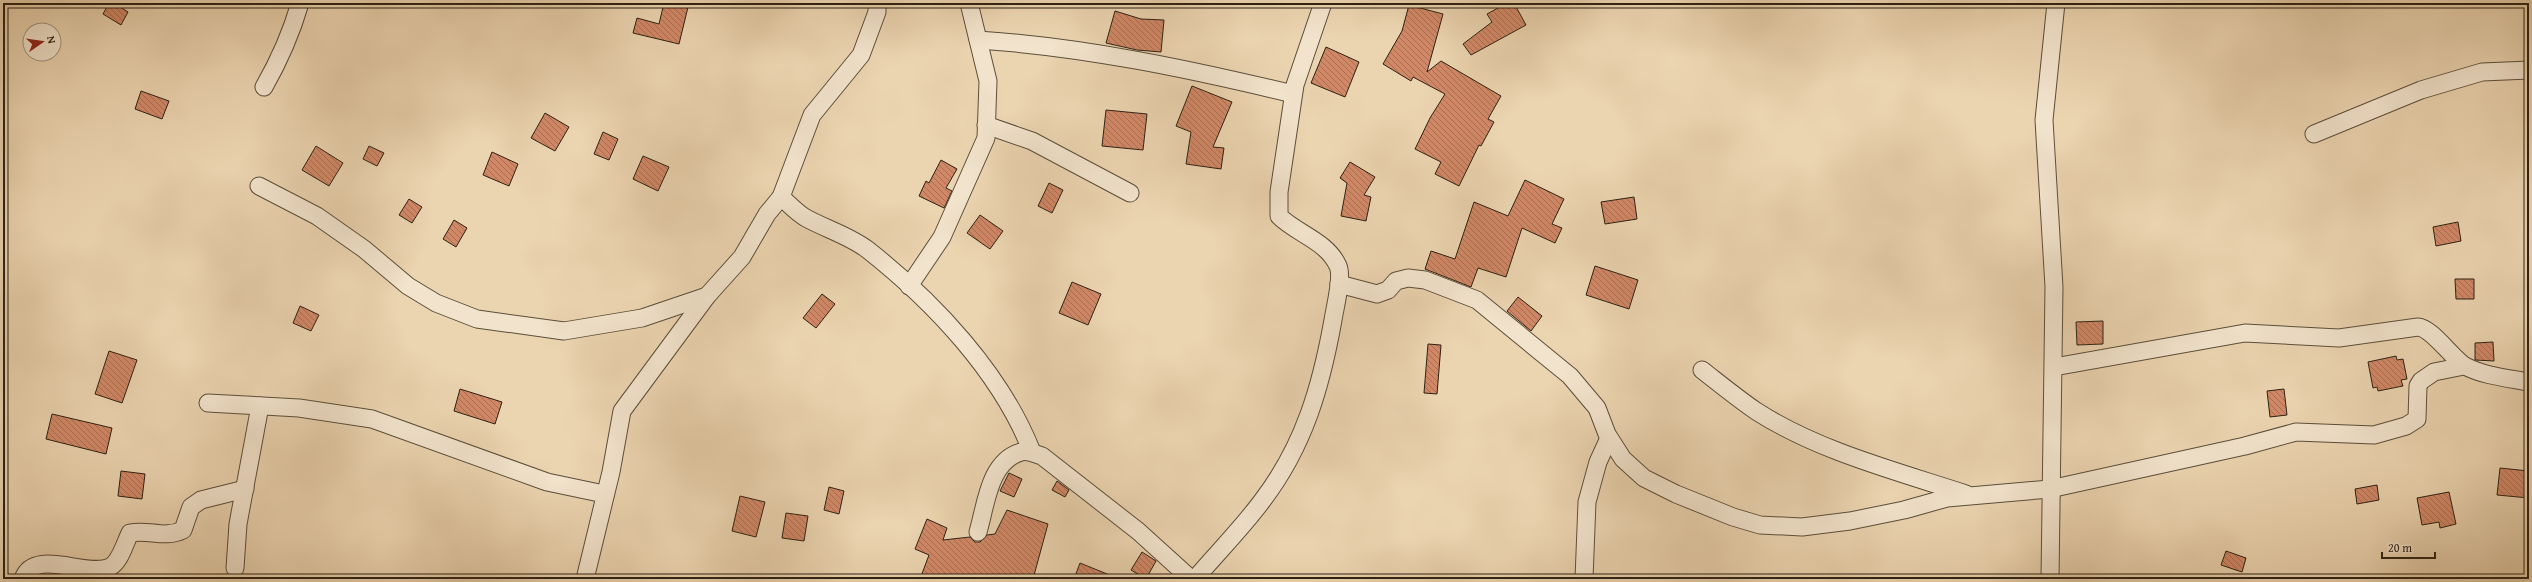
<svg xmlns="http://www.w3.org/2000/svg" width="2532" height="582" font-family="'Gentium Book Plus',serif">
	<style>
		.building { fill: url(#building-back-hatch); stroke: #2d2112 }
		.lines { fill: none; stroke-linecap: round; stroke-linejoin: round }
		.minor-casing { stroke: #5c4e3a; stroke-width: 19 }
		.minor { stroke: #f2e3cc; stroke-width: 17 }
	</style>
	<defs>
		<pattern id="building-back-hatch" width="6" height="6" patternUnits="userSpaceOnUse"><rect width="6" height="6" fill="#d18867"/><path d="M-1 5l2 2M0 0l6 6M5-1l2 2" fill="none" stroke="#aa6f53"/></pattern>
	</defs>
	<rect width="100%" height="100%" fill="#ebd4b0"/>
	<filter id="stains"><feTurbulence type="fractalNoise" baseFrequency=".005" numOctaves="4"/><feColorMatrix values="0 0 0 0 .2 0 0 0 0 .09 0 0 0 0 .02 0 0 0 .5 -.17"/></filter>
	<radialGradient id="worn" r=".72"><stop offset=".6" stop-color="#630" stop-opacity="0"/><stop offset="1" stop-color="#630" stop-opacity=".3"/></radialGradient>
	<g class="building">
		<path d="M109,3h5l14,9 -7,13 -18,-11z"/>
		<path d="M664,3h25l-10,41 -46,-11 4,-15 22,6z"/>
		<path d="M1507,3h7l12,22 -55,30 -8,-11 29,-22 -5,-8z"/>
		<path d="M1409,5l34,9 -16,58 14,-11 60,35 -13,23 6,3 -13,24 -2,-1 -20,41 -24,-12 6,-12 -26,-13 15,-31 15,-24 -32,-17 -2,4 -28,-17 19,-33z"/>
		<path d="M1115,11l26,8 23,1 -3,32 -24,-2 -31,-7z"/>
		<path d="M1326,47l33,15 -14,35 -34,-14z"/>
		<path d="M1192,86l40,16 -19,45 11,1 -3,21 -35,-5 5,-32 -15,-6z"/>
		<path d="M141,91l28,10 -7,18 -27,-10z"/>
		<path d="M1106,110l41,4 -4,36 -41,-4z"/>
		<path d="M545,113l24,14 -14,24 -24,-13z"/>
		<path d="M603,132l15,7 -9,21 -15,-6z"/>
		<path d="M316,146l27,17 -14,23 -27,-16z"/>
		<path d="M369,146l15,7 -7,13 -14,-7z"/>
		<path d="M492,152l26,12 -9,22 -26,-11z"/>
		<path d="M643,156l26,11 -11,24 -25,-12z"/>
		<path d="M941,160l16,9 -11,19 6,3 -8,17 -25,-12 7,-15 3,2z"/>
		<path d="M1350,162l25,15 -11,18 7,2 -5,24 -25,-5 6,-33 -7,-5z"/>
		<path d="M1525,180l39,19 -12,25 10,4 -7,15 -33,-15 -16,49 -28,-9 -7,19 -46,-18 6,-18 24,8 19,-57 34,14z"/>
		<path d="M1049,183l14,7 -11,23 -14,-7z"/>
		<path d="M1634,197l3,22 -32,5 -4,-22z"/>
		<path d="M409,199l13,8 -10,16 -13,-8z"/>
		<path d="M980,215l23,16 -13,18 -23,-16z"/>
		<path d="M454,220l13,8 -11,19 -13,-8z"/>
		<path d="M2458,222l3,19 -25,5 -3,-19z"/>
		<path d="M1595,266l43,14 -9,29 -43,-14z"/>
		<path d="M2455,279h19v20h-18z"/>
		<path d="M1072,282l29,12 -13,31 -29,-12z"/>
		<path d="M822,294l13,10 -19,24 -13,-10z"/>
		<path d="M1518,297l24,19 -11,15 -24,-20z"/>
		<path d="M300,306l19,9 -8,16 -18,-8z"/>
		<path d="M2103,321v23l-26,1 -1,-23z"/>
		<path d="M2493,342l1,19 -19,-1v-17z"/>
		<path d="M1428,344l13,1 -4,49 -13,-1z"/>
		<path d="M109,351l28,9 -15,43 -27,-9z"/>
		<path d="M2396,356l1,4 6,-1 4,20 -6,1 2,6 -25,5 -1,-4 -4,1 -5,-26z"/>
		<path d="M460,389l42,13 -7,22 -41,-13z"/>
		<path d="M2284,389l3,26 -17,2 -3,-26z"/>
		<path d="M52,414l60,14 -6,26 -60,-15z"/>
		<path d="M2500,468l29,3v27l-32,-3z"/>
		<path d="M121,471l24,3 -3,25 -24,-3z"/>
		<path d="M1009,473l13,6 -8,18 -14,-6z"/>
		<path d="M1057,481l12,9 -4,7 -13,-7z"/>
		<path d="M2377,485l2,15 -22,4 -2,-15z"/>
		<path d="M829,487l15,4 -5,23 -15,-4z"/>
		<path d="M2449,492l7,32 -16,4 -1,-6 -17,3 -5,-27z"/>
		<path d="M740,496l25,6 -9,35 -24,-6z"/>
		<path d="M1007,510l41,14 -15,55h-113l9,-24 -14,-6 12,-30 20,9 -4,12 27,-3 5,5h5l7,-7 8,-1z"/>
		<path d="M786,513l22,3 -4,25 -22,-3z"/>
		<path d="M2226,551l20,7 -4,14 -21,-7z"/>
		<path d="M1142,552l14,9 -10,18 -15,-9z"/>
		<path d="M1080,563l37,15v1h-43z"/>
	</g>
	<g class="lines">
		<defs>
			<g id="minor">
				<path d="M978,40c107,7 211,29 315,54"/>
				<path d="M264,87c16,-28 27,-53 36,-84"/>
				<path d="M986,125l46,16 98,52"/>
				<path d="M2314,134l107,-44 61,-18 47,-2"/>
				<path d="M259,186l58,30 47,33 44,37 28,17 41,16 87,12 78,-13 65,-22"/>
				<path d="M781,197c8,7 16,16 25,21 20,11 44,18 62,32 66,52 133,123 164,202"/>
				<path d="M1339,284l38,10 11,-4 8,-9 12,-3 17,2 52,20 93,76 27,32 10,26 16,25 21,19 32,16 57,23 27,8 42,2 48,-6 54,-11 43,-12 103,-9 195,-43 51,-14 78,3 32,-9 11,-7 1,-33 3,-5 13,-9 30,-6"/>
				<path d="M909,286l33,-49 44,-99 2,-57 -19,-78"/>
				<path d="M2054,367l191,-34 94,5 79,-11c14,1 34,31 47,39 19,10 43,12 64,16"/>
				<path d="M1702,370c18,14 35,28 54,41 62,40 140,60 210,83"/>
				<path d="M208,403l91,5 73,11 175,63 57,12"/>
				<path d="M978,532c8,-27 11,-71 43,-80 6,-2 15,2 21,4l96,75 53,48"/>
				<path d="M235,568l3,-44 22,-118"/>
				<path d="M23,579c11,-32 64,-1 87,-12 10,-5 15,-24 20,-34 19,-4 34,6 53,-3l8,-23 10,-7 44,-11"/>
				<path d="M585,579l26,-107 11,-61 85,-115 35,-39 25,-43 14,-17 31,-82 49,-60 16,-43v-9"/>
				<path d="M1195,579c22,-26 47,-51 67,-78 42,-55 59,-114 71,-181 2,-13 10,-43 5,-54 -11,-25 -41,-32 -59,-50v-24l16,-107 28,-82"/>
				<path d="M1584,579l3,-77 11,-40 11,-24"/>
				<path d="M2050,579l4,-292 -10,-167 12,-117"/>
			</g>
		</defs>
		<use href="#minor" class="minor-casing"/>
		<use href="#minor" class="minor"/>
	</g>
	<rect width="2532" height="582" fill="none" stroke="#ebd4b0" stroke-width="16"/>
	<rect x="4" y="4" width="2524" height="574" fill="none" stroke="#2d2112" stroke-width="2"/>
	<rect x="8" y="8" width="2516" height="566" fill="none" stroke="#2d2112"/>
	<g transform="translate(42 42) rotate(77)"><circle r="19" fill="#f2e3cc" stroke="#a39582"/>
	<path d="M0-3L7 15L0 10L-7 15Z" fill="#8f2418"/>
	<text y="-6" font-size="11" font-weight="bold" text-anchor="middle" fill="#2d2112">N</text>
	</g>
	<path d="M2382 552v6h53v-6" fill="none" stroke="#2d2112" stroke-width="2"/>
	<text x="2388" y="552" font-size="12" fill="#2d2112" stroke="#f2e3cc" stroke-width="3" paint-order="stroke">20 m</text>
	<rect width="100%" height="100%" filter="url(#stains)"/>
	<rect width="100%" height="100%" fill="url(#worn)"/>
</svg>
